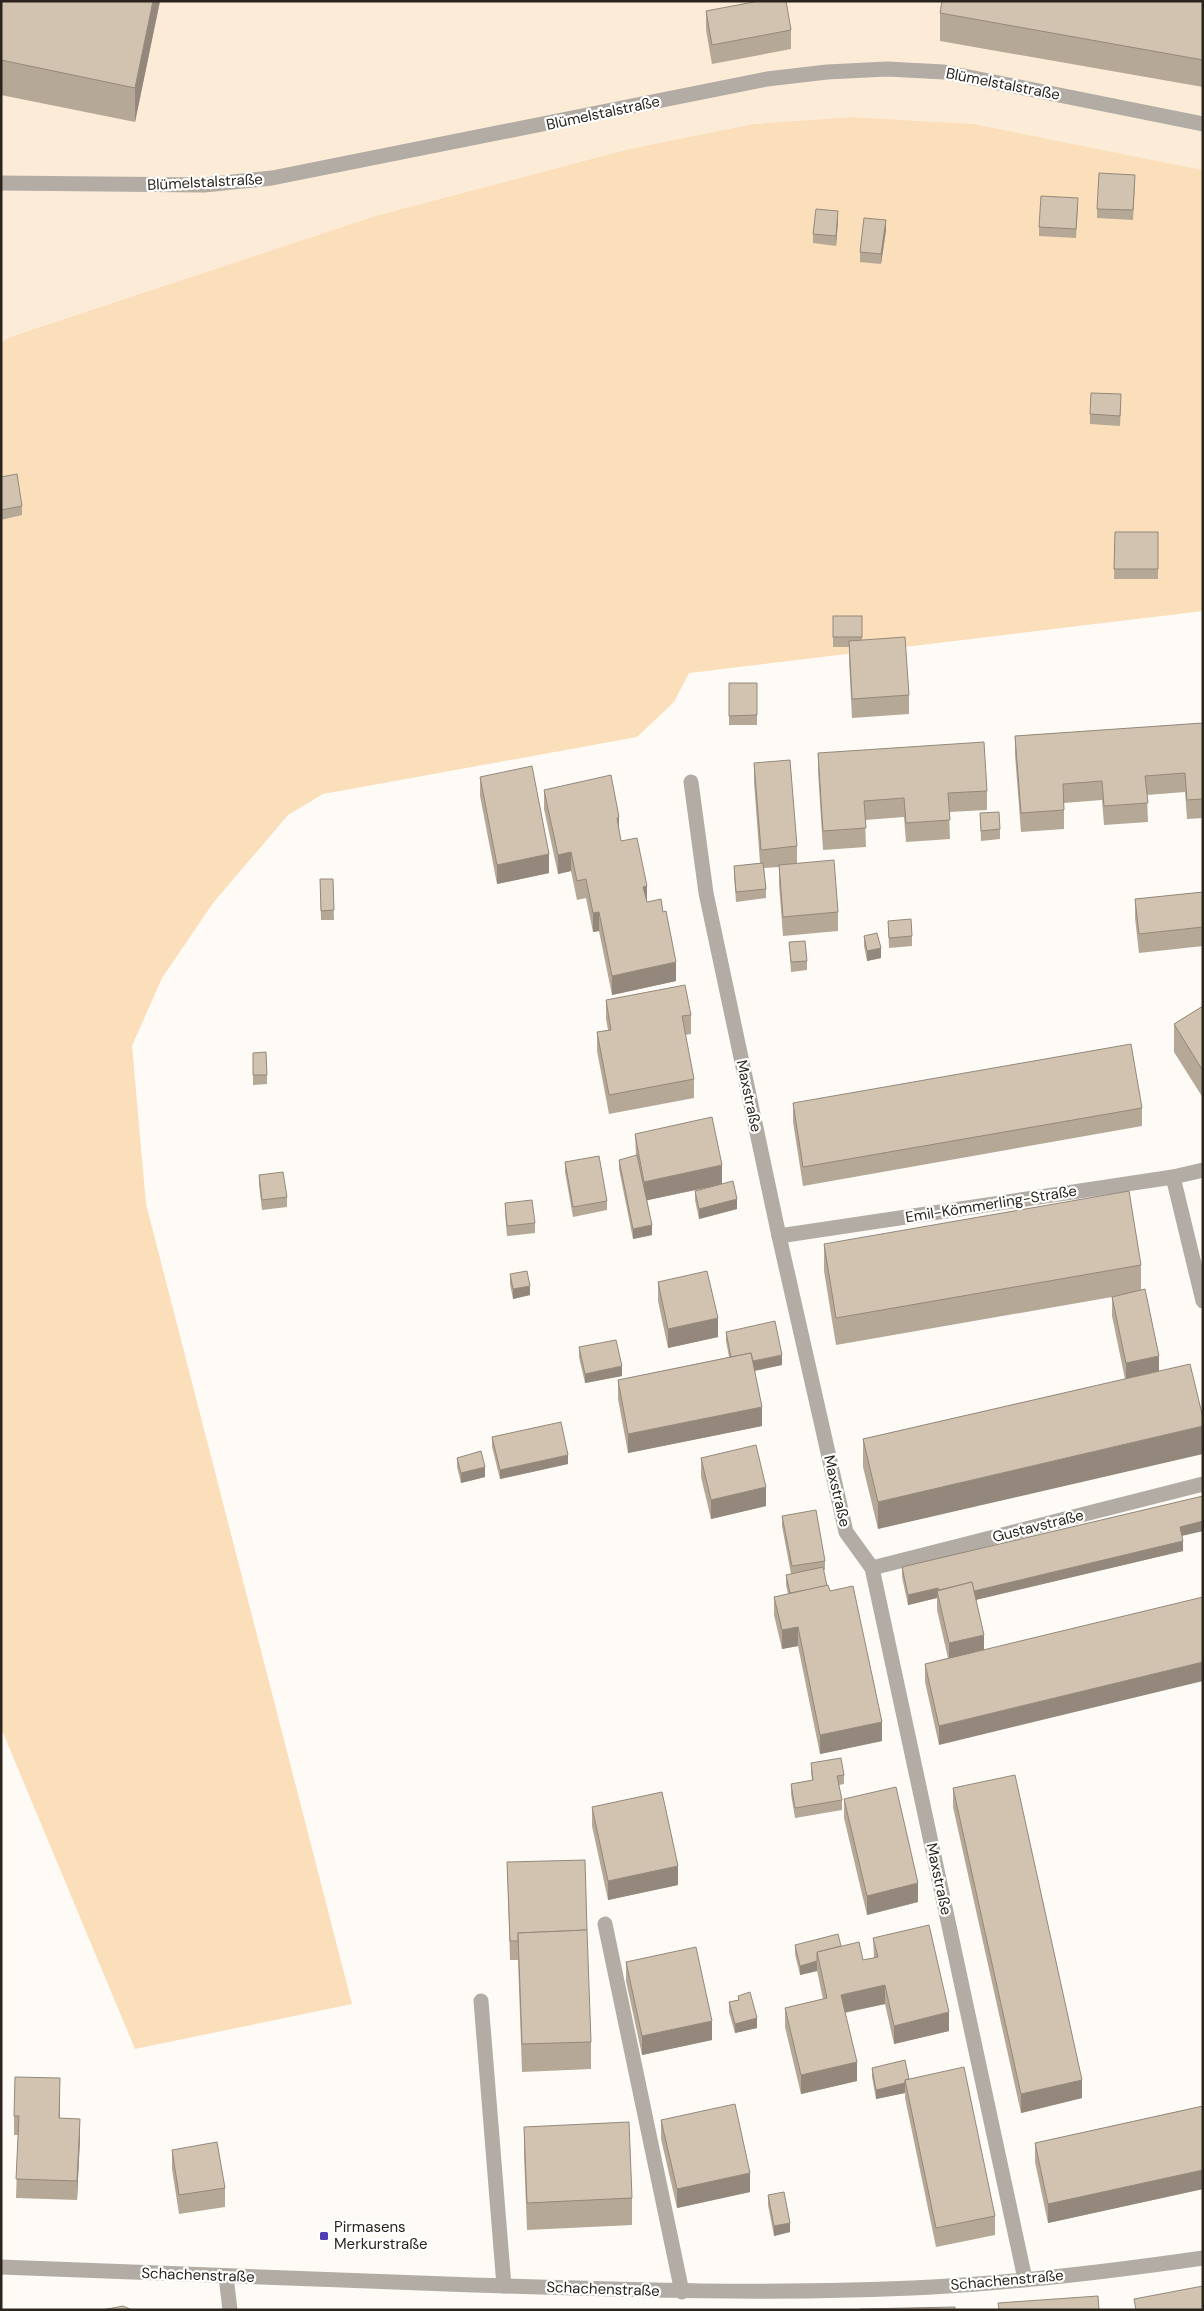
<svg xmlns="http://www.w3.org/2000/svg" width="1204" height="2311" font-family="'DM Sans',sans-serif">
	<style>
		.built { fill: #fcebd7 }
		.green { fill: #fbdeba }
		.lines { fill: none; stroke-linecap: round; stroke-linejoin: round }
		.lane { stroke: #b2aca4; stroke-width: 15 }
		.street { stroke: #b2aca4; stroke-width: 15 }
		.wall { fill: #b5a897 }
		.shaded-wall { fill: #93887b }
		.building { fill: #d2c3b0; stroke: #93887b }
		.poi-dot { fill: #503db4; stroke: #fff; stroke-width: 2 }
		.labels { text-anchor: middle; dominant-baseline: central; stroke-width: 4.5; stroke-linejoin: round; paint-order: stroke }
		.street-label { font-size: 15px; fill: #2a241d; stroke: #fff }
		.poi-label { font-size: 15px; fill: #2a241d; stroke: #fff; text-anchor: start }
	</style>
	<rect width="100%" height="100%" fill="#fefbf7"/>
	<path class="built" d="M1,1h1202v169l-229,-46 -122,-7 -99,7 -124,25 -254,67 -365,121 -9,6z"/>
	<path class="green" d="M852,117l122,7 229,46v441l-514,62 -15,29 -37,35 -314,57 -35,21 -75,88 -51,75 -30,68 14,158 206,800 -217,45 -134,-321v-1385l9,-6 365,-121 254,-67 124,-25z"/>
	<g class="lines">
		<g class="lane">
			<path d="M605,1924l77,368"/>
			<path d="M481,2001l23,285"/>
		</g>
		<g class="street">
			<path d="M1,183l203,2 68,-7 495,-99 60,-7 60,-3 57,3 259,52"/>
			<path d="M691,782l15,111 73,343 67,296 26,36 153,711"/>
			<path d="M1173,1177l30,124"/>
			<path d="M779,1236l394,-59 30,-7"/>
			<path d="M872,1568l331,-84"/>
			<path d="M1,2267c157,6 315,12 472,18 153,5 306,10 459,2 91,-5 181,-16 271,-29"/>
			<path d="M226,2276l4,34"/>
		</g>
	</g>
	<g class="wall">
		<path d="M1,1h159l-25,121 -134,-27z"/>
		<path d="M1203,1v86l-263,-46v-28z"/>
		<path d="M706,11l85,19v19l-79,15 -6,-34z"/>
		<path d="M1135,185l-2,35 -36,-2v-9z"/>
		<path d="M1078,207l-2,31 -37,-2v-9z"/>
		<path d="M838,221l-2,25 -23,-3v-9z"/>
		<path d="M886,230l-5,34 -21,-2v-10z"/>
		<path d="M1121,404l-1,22 -30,-2v-10z"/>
		<path d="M1,477l21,29v9l-21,5z"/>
		<path d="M1115,532h43v47h-44z"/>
		<path d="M862,616v24l47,55v19l-57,4 -3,-58v-13h-16v-10z"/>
		<rect x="729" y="683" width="28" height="42"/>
		<path d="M1203,723v95l-16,1 -2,-27 -38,3 1,27 -44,3 -2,-25 -38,3v26l-43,3 -6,-77v-19z"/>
		<path d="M818,753l169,38v19l-38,2 1,27 -44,3 -2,-25 -39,3 1,27 -43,3 -5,-78z"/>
		<path d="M754,763l43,83v17l41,49v19l-55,5 -4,-52v-17l-15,1 2,21v9l-30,4 -2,-26v-10l26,-3 -6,-81z"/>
		<path d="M480,777l69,96 -52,11 -17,-88z"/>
		<path d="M544,790l75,42 2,9 26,61 29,79 -64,14 -13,-64 -6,1 -7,-34 -9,2 -6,-29 -13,3 -14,-65z"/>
		<path d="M980,813l20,16v10l-19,2z"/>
		<path d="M320,879h13l1,41h-13z"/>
		<path d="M1203,892v54l-64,7 -4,-35v-19z"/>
		<path d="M888,921l24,15v10l-23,2z"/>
		<path d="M864,936l17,22 -14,3 -3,-15z"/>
		<path d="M789,942l18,19v9l-16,2z"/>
		<path d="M606,1000l85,15v19l-6,1 9,44v19l-85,16 -12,-63v-19l11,-2 -2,-11z"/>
		<path d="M1203,1006v92l-29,-46v-28z"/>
		<path d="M253,1053l14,22v9l-14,1z"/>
		<path d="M793,1103l349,5v18l-339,60 -10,-64z"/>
		<path d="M635,1134l87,50 15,25 -38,10 -4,-19v-9l16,-4 -64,13 5,35 -19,4 -14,-70v-9l17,-4z"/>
		<path d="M565,1162l42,39v9l-34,7 -8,-45z"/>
		<path d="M259,1175l28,22v10l-25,3 -3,-25z"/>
		<path d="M505,1203l30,20v10l-28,3 -2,-23z"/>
		<path d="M824,1244l317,21v25l18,81 -281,158 -15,-62v-28l262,-60 -13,-63v-19l-276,48 -12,-74z"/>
		<path d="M510,1274l20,21 -17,4 -3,-15z"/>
		<path d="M658,1282l60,55 -50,11 -10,-47z"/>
		<path d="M726,1332l56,33 -27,6 7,55 -134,27 -10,-54v-19l111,-23 -3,-16z"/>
		<path d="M579,1347l43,29 -37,7 -6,-26z"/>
		<path d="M492,1437l76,27 -68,15 -8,-32z"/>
		<path d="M457,1458l28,19 -24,6 -4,-16z"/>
		<path d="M701,1458l65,48 -55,13 -10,-42z"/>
		<path d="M1203,1496v35l-21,5 1,15 -207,49 -37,145 -14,-63v-18l23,-6 -11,-48v-12l-29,7 -6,-28v-10z"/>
		<path d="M782,1516l43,45v9l-2,1 4,15 3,5 52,150 -62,13 -22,-108 -16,3 -8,-34v-18l14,-3 -2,-9v-10l5,-1 -9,-48z"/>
		<path d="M811,1763l33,12v9l-5,1 3,15v10l-47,8 -4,-24v-10l21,-4 -1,-7z"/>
		<path d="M953,1788l129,310 -61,15 -68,-306z"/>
		<path d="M844,1799l74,103 -51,13 -23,-97z"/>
		<path d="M592,1807l86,78 -70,15 -16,-74z"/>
		<path d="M507,1862l84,180v27l-69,3 -4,-112h-8z"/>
		<path d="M873,1938l76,93 -55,13 -9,-40 -40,9 12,68 -56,13 -16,-67v-19l38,-9 -6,-28 -17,4 -5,-21v-9l46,1 22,14 11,-2z"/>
		<path d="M626,1962l86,78 -70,15 -16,-74z"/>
		<path d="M738,1996l19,32 -22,5 -6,-21v-10l9,-2z"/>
		<path d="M872,2068l37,11 86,137v19l-59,12 -31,-149v-5l-29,6 -4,-22z"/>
		<path d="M60,2097v21l20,20 -3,62 -61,-2 2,-63h-4v-19z"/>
		<path d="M1203,2106v83l-155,34 -13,-61v-19z"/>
		<path d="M661,2120l89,72 -73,16 -16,-69z"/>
		<path d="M524,2127l108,71v27l-105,5 -3,-76z"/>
		<path d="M172,2150l53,38v19l-46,7 -7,-45z"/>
		<path d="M768,2195l22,37 -16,4 -6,-31z"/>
	</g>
	<g class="shaded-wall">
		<path d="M153,1h7l-25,121v-34z"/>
		<path d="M838,211v10l-2,25v-10z"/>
		<path d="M886,220v10l-5,34v-10z"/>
		<path d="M619,817v19l-2,-18z"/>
		<path d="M571,852v19l-13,3v-19z"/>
		<path d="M549,854v19l-52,11v-19z"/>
		<path d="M647,886v19l-4,-18z"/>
		<path d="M599,912v19l-6,1v-19z"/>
		<path d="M881,948v10l-14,3v-10z"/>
		<path d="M676,962v19l-64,14v-19z"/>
		<path d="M722,1165v19l-78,17v-19z"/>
		<path d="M737,1199v10l-38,10v-10z"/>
		<path d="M652,1225v10l-19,4v-10z"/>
		<path d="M530,1286v9l-17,4v-10z"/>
		<path d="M718,1318v19l-50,11v-19z"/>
		<path d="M782,1355v10l-49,10v-9z"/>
		<path d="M1159,1356v19l-33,7v-19z"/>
		<path d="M622,1366v10l-37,7v-9z"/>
		<path d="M762,1407v19l-134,27v-19z"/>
		<path d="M1203,1426v28l-325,75v-27z"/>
		<path d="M568,1455v9l-68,15v-9z"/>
		<path d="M485,1467v10l-24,6v-10z"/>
		<path d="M766,1487v19l-55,13v-19z"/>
		<path d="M1203,1521v10l-23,5v-9z"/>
		<path d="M1183,1541v10l-242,57v-9z"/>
		<path d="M938,1588v10l-1,-7v7l-29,7v-10z"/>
		<path d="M798,1627v19l-16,3v-19z"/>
		<path d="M984,1635v19l-35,8v-19z"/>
		<path d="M1203,1662v19l-264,64v-19z"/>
		<path d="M882,1722v19l-62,13v-19z"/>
		<path d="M678,1866v19l-70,15v-19z"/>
		<path d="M918,1883v19l-51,13v-19z"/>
		<path d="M817,1961v10l-17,4v-9z"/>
		<path d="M885,1985v19l-44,9v-18z"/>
		<path d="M949,2012v19l-55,13v-18z"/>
		<path d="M757,2018v10l-22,5v-9z"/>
		<path d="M712,2021v19l-70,15v-19z"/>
		<path d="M857,2062v19l-56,13v-19z"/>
		<path d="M1082,2080v18l-61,15v-19z"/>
		<path d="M905,2083v10l-29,6v-9z"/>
		<path d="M80,2119v19l-3,62v-19z"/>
		<path d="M1203,2170v19l-155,34v-19z"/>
		<path d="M750,2173v19l-73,16v-19z"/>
		<path d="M790,2223v9l-16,4v-10z"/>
	</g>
	<g class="building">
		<path d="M1,1h152l-18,87 -134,-28z"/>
		<path d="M759,1h27l5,29 -79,15 -6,-34z"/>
		<path d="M942,1h261v59l-263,-47z"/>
		<path d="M1099,173l36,2 -2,35 -36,-1z"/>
		<path d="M1041,196l37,2 -2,31 -37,-2z"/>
		<path d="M816,209l22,2 -2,25 -23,-2z"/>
		<path d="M864,218l22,2 -5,34 -21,-2z"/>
		<path d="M1091,393l30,1 -1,22 -30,-2z"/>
		<path d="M17,474l5,32 -21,4v-33z"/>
		<path d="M1115,532h43v37h-44z"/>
		<rect x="833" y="616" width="29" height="21"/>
		<path d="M905,637l4,58 -57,4 -3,-58z"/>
		<path d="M729,683h28v32l-28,1z"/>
		<path d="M1203,723v76l-16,1 -2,-27 -40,3 3,27 -44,3 -2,-25 -39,3 1,26 -43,3 -6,-77z"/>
		<path d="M984,742l3,49 -39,2 2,27 -44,3 -2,-25 -40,3 2,27 -43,3 -5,-78z"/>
		<path d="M790,760l7,86 -36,4 -7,-87z"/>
		<path d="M532,766l17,88 -52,11 -17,-88z"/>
		<path d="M611,775l8,42 -2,1 4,23 16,-3 10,48 -4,1 4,15 14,-3 2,13 3,-1 10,51 -64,14 -13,-64 -6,1 -7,-34 -9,2 -6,-29 -13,3 -14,-65z"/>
		<path d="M999,812l1,17 -19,2 -1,-18z"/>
		<path d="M834,860l4,52 -55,5 -4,-52z"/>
		<path d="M763,863l3,26 -30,3 -2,-26z"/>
		<path d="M320,879h13l1,31 -13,1z"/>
		<path d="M1203,892v35l-64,7 -4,-35z"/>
		<path d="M911,919l1,17 -23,2 -1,-17z"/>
		<path d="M877,933l4,15 -14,3 -3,-15z"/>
		<path d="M805,941l2,20 -16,1 -2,-20z"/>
		<path d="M685,985l6,30 -9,1 12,63 -85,16 -12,-63 14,-2 -5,-30z"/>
		<path d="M1203,1006v65l-29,-47z"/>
		<path d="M1131,1044l11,64 -339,59 -10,-64z"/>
		<path d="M266,1052l1,23h-14v-22z"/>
		<path d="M712,1117l10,48 -78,17 -9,-48z"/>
		<path d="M637,1155l15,70 -19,4 -14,-69z"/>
		<path d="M599,1156l8,45 -34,6 -8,-45z"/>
		<path d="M283,1172l4,25 -25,3 -3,-25z"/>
		<path d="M733,1181l4,18 -38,10 -4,-18z"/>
		<path d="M1129,1191l12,74 -305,53 -12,-74z"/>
		<path d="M532,1200l3,23 -28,3 -2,-23z"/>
		<path d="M527,1271l3,15 -17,3 -3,-15z"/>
		<path d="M707,1271l11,47 -50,11 -10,-47z"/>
		<path d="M1145,1289l14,67 -33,7 -14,-66z"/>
		<path d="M775,1321l7,34 -29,6 -2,-8 -20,4 -5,-25z"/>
		<path d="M616,1340l6,26 -37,8 -6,-27z"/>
		<path d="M751,1353l11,54 -134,27 -10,-54z"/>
		<path d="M1190,1364l13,54v8l-325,76 -15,-63z"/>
		<path d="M561,1422l7,33 -68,15 -8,-33z"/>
		<path d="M756,1445l10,42 -55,13 -10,-42z"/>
		<path d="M481,1451l4,16 -24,6 -4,-15z"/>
		<path d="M1203,1496v25l-23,6 3,14 -209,50 -2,-9 -33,8 -1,-2 -30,7 -6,-28z"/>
		<path d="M816,1510l9,51 -33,5 -10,-50z"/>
		<path d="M823,1567l4,19 -37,7 -4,-18z"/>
		<path d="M972,1582l12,53 -35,8 -12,-52z"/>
		<path d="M828,1585l2,6 23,-5 29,136 -62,13 -22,-108 -16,3 -8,-33z"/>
		<path d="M1203,1597v65l-264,64 -14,-62z"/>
		<path d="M841,1758l3,17 -7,1 5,24 -47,8 -4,-24 22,-4 -2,-17z"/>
		<path d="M1015,1775l67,305 -61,14 -68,-306z"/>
		<path d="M896,1787l22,96 -51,13 -23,-97z"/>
		<path d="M662,1792l16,74 -70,15 -16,-74z"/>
		<path d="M585,1860l2,70 -69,3v8h-8l-3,-79z"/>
		<path d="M929,1925l20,87 -55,14 -9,-41 -44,10 16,67 -56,13 -16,-67 42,-10 -10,-46 42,-10 4,18 15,-3 -5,-19z"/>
		<path d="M587,1930l4,112 -69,2 -4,-111z"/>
		<path d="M838,1934l3,12 -24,6v9l-17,5 -5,-21z"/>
		<path d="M696,1947l16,74 -70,15 -16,-74z"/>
		<path d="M750,1992l7,26 -22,6 -6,-22 10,-2 -1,-4z"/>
		<path d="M905,2060l4,19 -4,1v3l-29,7 -4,-22z"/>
		<path d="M964,2067l31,149 -59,12 -31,-148z"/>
		<path d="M15,2077l45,1 -1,40 21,1 -3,62 -61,-2 3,-63h-5z"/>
		<path d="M735,2104l15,69 -73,16 -16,-69z"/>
		<path d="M1203,2106v64l-155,34 -13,-61z"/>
		<path d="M629,2122l3,76 -105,5 -3,-76z"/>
		<path d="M217,2142l8,46 -46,7 -7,-45z"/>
		<path d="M784,2192l6,31 -16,3 -6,-31z"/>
		<path d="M1203,2286v24h-67l-2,-11z"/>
		<path d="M1098,2296l1,14h-100l-1,-7z"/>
		<path d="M123,2306l9,4h-30z"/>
		<path d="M955,2307v3h-95v-1z"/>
	</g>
	<rect class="poi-dot" x="319" y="2231" width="10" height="10" rx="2.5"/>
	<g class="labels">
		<g class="street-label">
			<text transform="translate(1003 84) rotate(11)">Blümelstalstraße</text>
			<text transform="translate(603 113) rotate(-12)">Blümelstalstraße</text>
			<text transform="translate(205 182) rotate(-3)">Blümelstalstraße</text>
			<text transform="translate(749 1096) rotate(78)">Maxstraße</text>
			<text transform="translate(991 1204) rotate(-9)">Emil-Kömmerling-Straße</text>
			<text transform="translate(837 1491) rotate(77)">Maxstraße</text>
			<text transform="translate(1038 1526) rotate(-14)">Gustavstraße</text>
			<text transform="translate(939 1879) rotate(78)">Maxstraße</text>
			<text transform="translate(198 2275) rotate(2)">Schachenstraße</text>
			<text transform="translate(1007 2280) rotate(-5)">Schachenstraße</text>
			<text transform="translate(603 2289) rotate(2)">Schachenstraße</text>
		</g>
		<g class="poi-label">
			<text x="334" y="2227">Pirmasens<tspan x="334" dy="17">Merkurstraße</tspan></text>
		</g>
	</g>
	<rect width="1204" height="2311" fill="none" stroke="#2a241d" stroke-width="5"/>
</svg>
